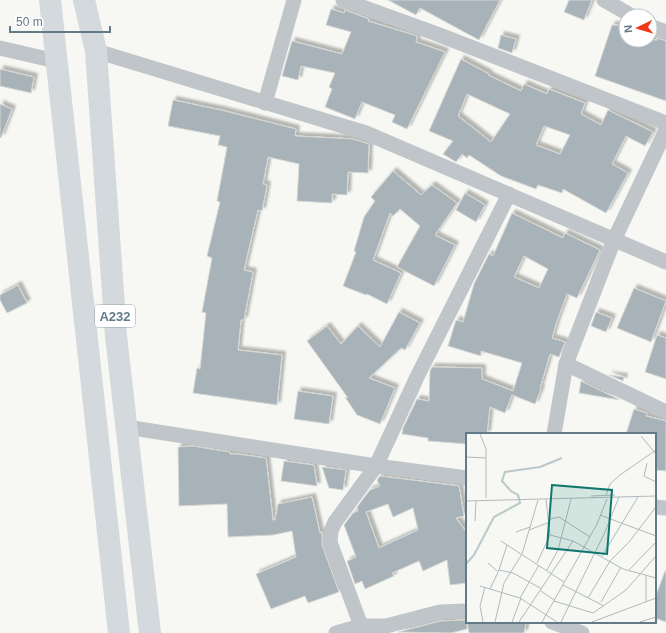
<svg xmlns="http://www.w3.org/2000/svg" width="666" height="633" font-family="Arial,sans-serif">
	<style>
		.building { fill: #a7b3b8; stroke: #d8d8d6; fill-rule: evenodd; filter: url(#shadow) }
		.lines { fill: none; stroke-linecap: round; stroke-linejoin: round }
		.street { stroke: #bfc5c8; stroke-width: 15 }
		.highway { stroke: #d4d9dd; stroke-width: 22 }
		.labels { text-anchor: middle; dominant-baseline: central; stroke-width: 4; stroke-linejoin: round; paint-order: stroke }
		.shield { fill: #fff; stroke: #92a2ab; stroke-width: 1 }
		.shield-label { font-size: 13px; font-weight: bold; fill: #637a87 }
		.inset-river { fill: none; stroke: #b9c8cc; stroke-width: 2 }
		.inset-road { fill: none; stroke: #afbabe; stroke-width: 1 }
		.view { fill: #0f766e; fill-opacity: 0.15; stroke: #0f766e; stroke-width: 2 }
		.inset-edge { fill: none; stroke: #637a87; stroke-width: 2 }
	</style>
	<defs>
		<filter id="shadow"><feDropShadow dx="3.5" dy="-3.5" stdDeviation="1" flood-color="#0004"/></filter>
	</defs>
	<rect width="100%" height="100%" fill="#f7f7f3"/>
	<g class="building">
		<path d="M388,0h112l-21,40 -59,-32 -4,7z"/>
		<path d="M569,0h23l-8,20 -20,-8z"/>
		<path d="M331,9l13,4 1,-3 24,9 -1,2 49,15 -1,6 29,10 -38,77 -15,-7 3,-7 -33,-13 -7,17 -30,-12 7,-18 -3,-2 6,-14 -34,-7 -3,14 -16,-4 10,-35 50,13 9,-22 -25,-7z"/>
		<path d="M612,25l14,1v14h31v-2l9,3v60l-71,-25z"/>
		<path d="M501,35l15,4 -4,14 -14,-5z"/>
		<path d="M461,59l28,15 -1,1 33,16 3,-7 23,10 2,-5 36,14 -4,11 20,11 7,-15 45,22 -8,14 -19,-10 -14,28 16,9 -22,40 -43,-24 -1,4 -24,-8 -2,4 -35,-13 -32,-21 -2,3 -5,-4 -6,8 -13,-8 10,-13 -24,-10zM467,94l43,20 -19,28 -33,-26zM544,126l26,9 -10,19 -24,-9z"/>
		<path d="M0,69l34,8 -3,16 -31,-7z"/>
		<path d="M173,100l48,10 75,19 -1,7 58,3 16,5 -1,29 -20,-1 -1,23 -15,-1v9l-35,-2 2,-37 -31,-7 -5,27 4,1 -5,26 -4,-1 -14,60 9,2 -9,48h-3l-3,30 44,5 -5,50 -84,-12 4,-25 3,1 6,-56 -4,-1 10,-54 -5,-2 13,-54 -3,-1 10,-54 -9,-2 2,-9 -52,-10z"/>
		<path d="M0,104l12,5 -11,29 -1,-1z"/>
		<path d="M393,171l28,24 11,-10 25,18 -22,32 20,10 -21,41 -37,-19 23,-41 -20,-17 -7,7 -3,-3 -17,47 28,13 -14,31 -20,-10 -1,1 -23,-9 13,-34 -2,-1 10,-34 11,-16 -4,-4z"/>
		<path d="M465,193l20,12 -9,17 -20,-12z"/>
		<path d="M512,213l51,25 2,-5 35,17 -23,48 -10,-4 -10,27 -5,17 13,4 -6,15 -9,-3 -10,34 1,1 -6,15 -23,-9 -7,18 -15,-6 -3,27h-20v10l-39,-3v-3l-26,-4 1,-6 14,-29 12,2 1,-30 2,-4 50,1v11l31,12 9,-28 -41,-12v5l-33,-10 8,-26 7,2 11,-38 15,-30 4,2zM524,256l24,13 -9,19 -25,-11z"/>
		<path d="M18,285l9,18 -20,10 -7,-13v-5z"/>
		<path d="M634,288l32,13 -15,41 -34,-14z"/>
		<path d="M399,312l21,11 -15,27 -4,-2 -32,30 26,10 -15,36 -23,-9 -12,-18 3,1 -41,-57 20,-15 14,18 17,-18 22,21z"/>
		<path d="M596,312l16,6 -6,14 -15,-6z"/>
		<path d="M657,335l9,3v41l-21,-7z"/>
		<path d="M609,375l15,2 -1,4z"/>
		<path d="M581,381l39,19 -41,-7z"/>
		<path d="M298,391l35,5 -4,28 -35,-5z"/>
		<path d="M634,409l13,4 -1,3 20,5v50l-11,-1v-36h-29z"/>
		<path d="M192,446l38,6v2h7l29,4 7,62h2l3,-16 34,-7 8,36 2,-1v13l17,47 -31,11 -3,-7 -34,13 -15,-35 40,-17 -4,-26 -19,4 -45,2 -1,-33 -48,2 -1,-59z"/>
		<path d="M284,461l30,4 3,21 -36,-5z"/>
		<path d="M322,467l24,3 -3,20 -14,-2z"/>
		<path d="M380,476l79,10 5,30 -8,2 11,15v50l-17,2 -3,-25 -24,11 -4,-10 -27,12 2,3 -29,13 -3,-8 -7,3 -8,-23 9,-4 -12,-32 9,-12 5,-2 -1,-4 13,-17 10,-4 -3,-6zM388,504l5,13 20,-9 5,22 -39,18 -13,-36z"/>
		<path d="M665,571h1v51l-11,-4v-20z"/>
		<path d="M467,620v9l-16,4 -53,-1 43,-11z"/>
		<path d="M467,622h59l-2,11h-55z"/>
	</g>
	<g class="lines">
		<g class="street">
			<path d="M343,0l94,34 229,89"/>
			<path d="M604,0l28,16"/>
			<path d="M650,26l16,6"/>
			<path d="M0,48l56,13"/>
			<path d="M96,51l270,82 300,129"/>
			<path d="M265,103l29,-103"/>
			<path d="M566,364l100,48"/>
			<path d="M126,427l250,39 91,12"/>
			<path d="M554,434l12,-70 48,-124 52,-110"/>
			<path d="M655,507l11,1"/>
			<path d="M552,622l30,11"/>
			<path d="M361,626l-31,-84 1,-11 4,-9 41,-56 41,-89 92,-183"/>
			<path d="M336,633l25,-7h25l54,-14 27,-1"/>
		</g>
		<g class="highway">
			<path d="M50,0l69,633"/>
			<path d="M84,0l12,51 20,285 34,297"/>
		</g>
	</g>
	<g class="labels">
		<rect class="shield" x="95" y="305" width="40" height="22" rx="3"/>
		<g class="shield-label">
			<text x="115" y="316">A232</text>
		</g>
	</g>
	<g transform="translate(466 433)">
		<rect width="190" height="190" fill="#f7f7f3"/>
		<path class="inset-river" d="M0,131l8,-9 20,-38 26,-14 -2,-8 -7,-4 -9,-10 3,-9 35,-5 22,-9"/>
		<path class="inset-road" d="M14,1l6,15v49M175,3l15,18M0,24l20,1M181,30l-3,13 12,6M140,62l4,-11 10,-9 36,-25M125,63l24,-1M0,68l190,-5M134,82l56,21M84,86l9,-2 31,20M9,88l1,-20M63,97l21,-8M50,99l14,-5M84,102l23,6 50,28 33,9M35,108l63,41M136,123l36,-59M22,130l9,8M71,130l13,-28 -4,-36M33,137l8,-25M81,137l11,-20 13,-51M163,137l27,-28M97,152l41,21M14,153l40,12 37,24M24,156l9,-19 14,3 29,16M75,158l13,9M54,165l19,-33M122,165l22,-37 19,-19 27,-35M88,168l39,12 33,-23 30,-34M180,168v-26M135,169l20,-35M17,189l-3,-16 5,-19M29,189l9,-39 18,-29 16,-54M46,189l9,-24M53,189l54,-81M76,189l55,-98 10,-25M95,189l44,-90 14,-35M126,189l64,-24M174,189l16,-5"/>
		<path class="view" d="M86,52l60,5 -5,64 -60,-6z"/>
		<rect width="190" height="190" class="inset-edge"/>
	</g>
	<g transform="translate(638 28) rotate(265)"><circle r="19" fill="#ffffff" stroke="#c1cacf"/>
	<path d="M0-3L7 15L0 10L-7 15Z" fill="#f33517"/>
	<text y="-6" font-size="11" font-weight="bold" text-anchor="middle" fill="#637a87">N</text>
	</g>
	<path d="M10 26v6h100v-6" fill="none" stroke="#637a87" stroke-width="2"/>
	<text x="16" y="26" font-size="12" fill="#637a87" stroke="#ffffff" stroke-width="3" paint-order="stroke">50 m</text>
</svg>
